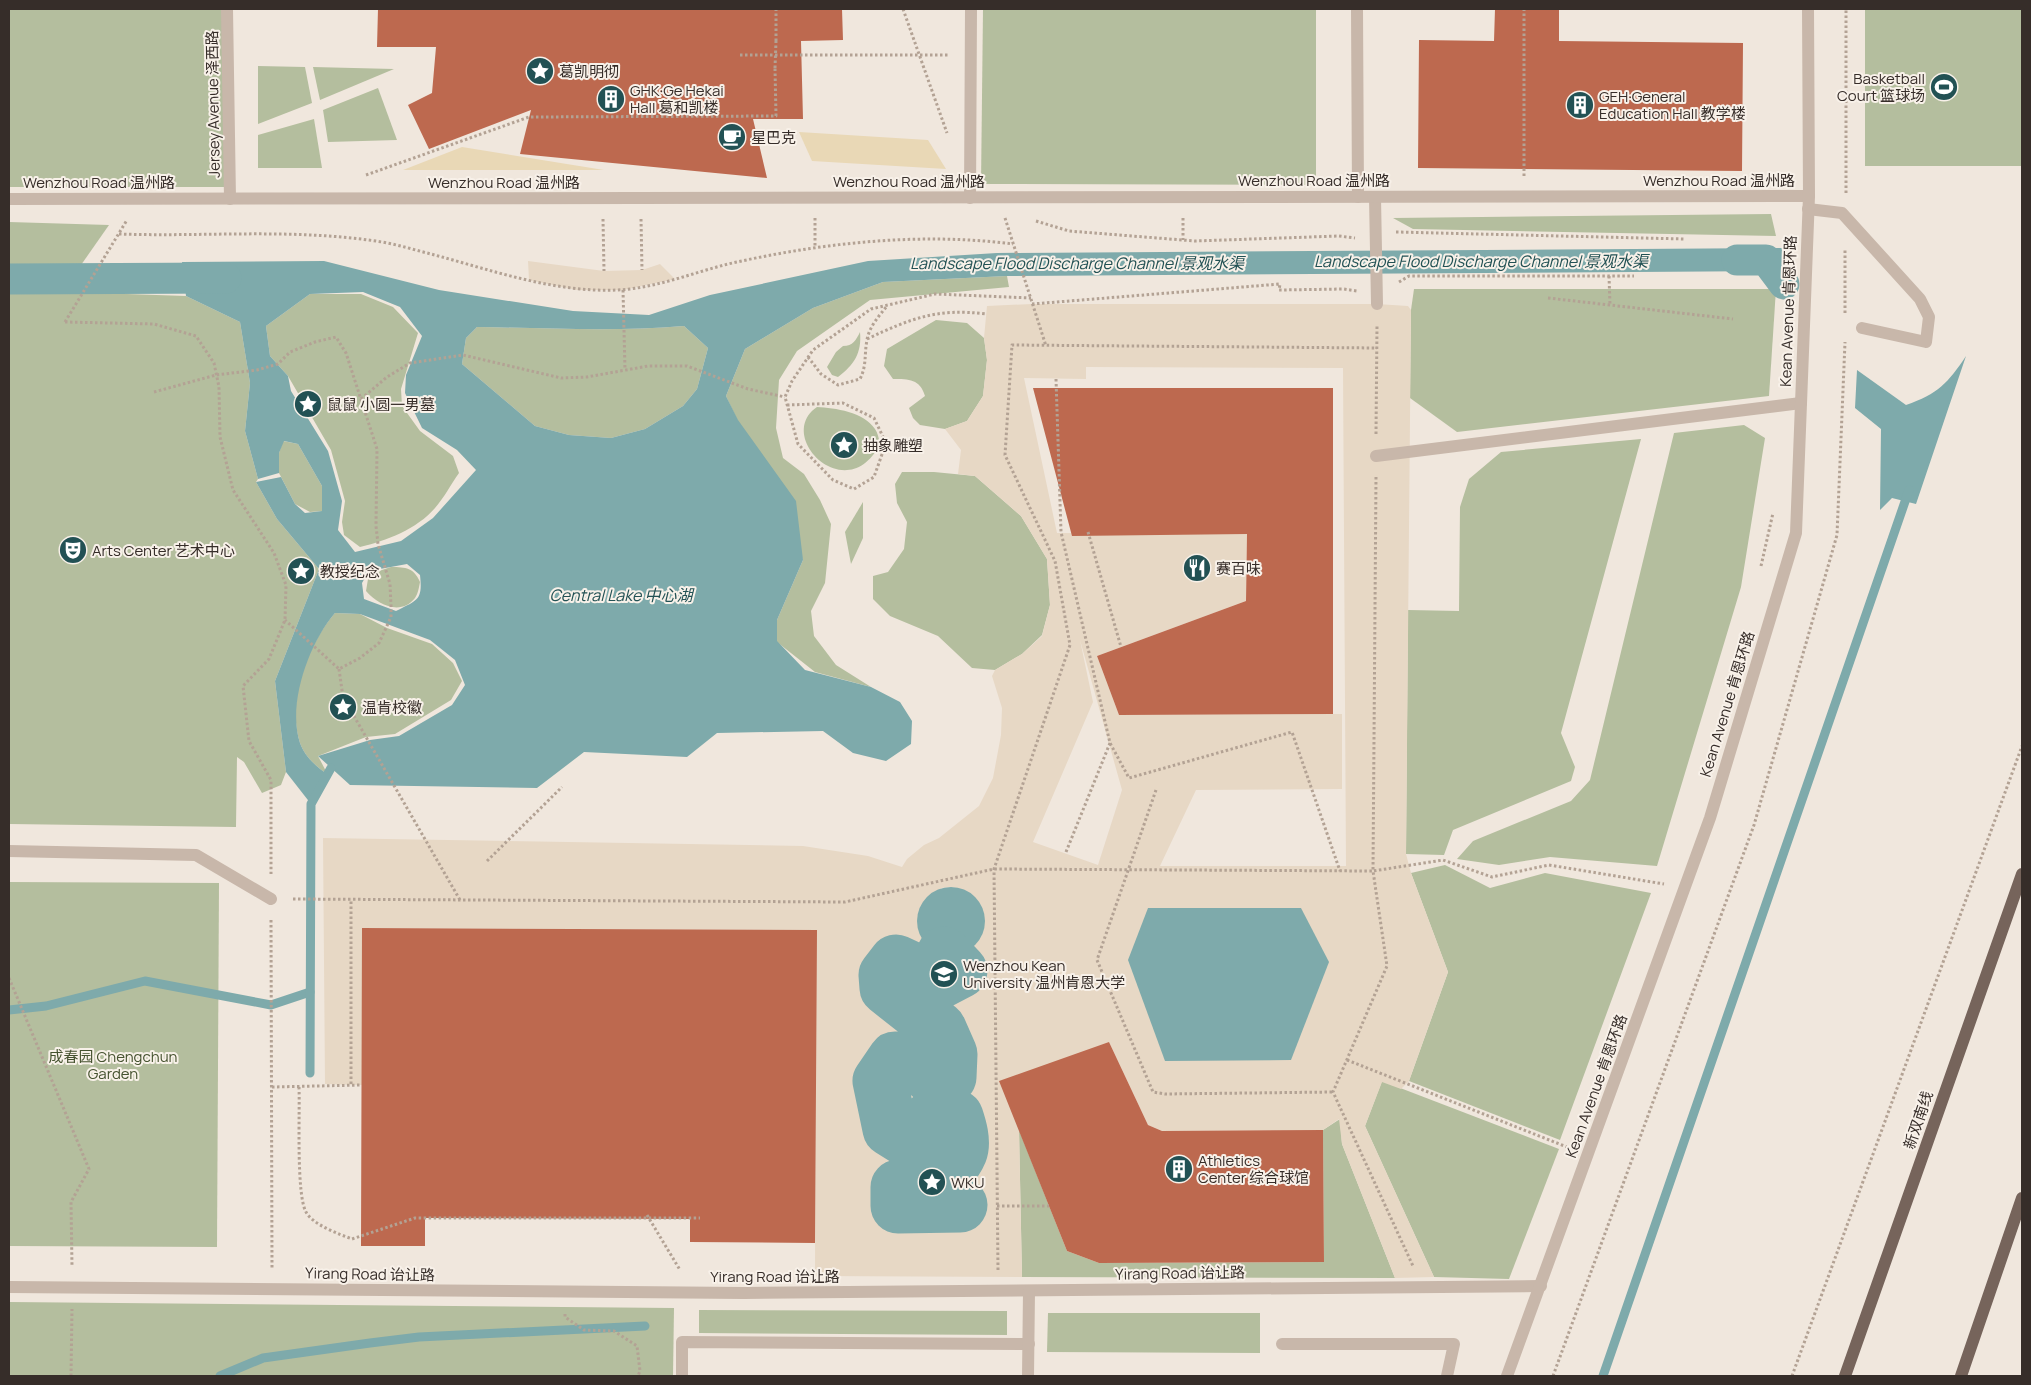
<svg xmlns="http://www.w3.org/2000/svg" width="2031" height="1385" font-family="Manrope,'Noto Sans SC',sans-serif">
	<style>
		.green { fill: #b4be9e }
		.sand { fill: #e9d8b6 }
		.plaza { fill: #e7d8c5; fill-rule: evenodd }
		.water { fill: #7eaaab; fill-rule: evenodd }
		.lines { fill: none; stroke-linecap: round; stroke-linejoin: round }
		.stream { stroke: #7eaaab; stroke-width: 9 }
		.canal { stroke: #7eaaab; stroke-width: 31 }
		.river { stroke: #7eaaab; stroke-width: 55 }
		.building { fill: #bd694f }
		.path { stroke: #b3a294; stroke-width: 3; stroke-dasharray: 2.5 2.5; stroke-linecap: butt }
		.lane { stroke: #c8b7aa; stroke-width: 12 }
		.street { stroke: #c8b7aa; stroke-width: 12 }
		.primary { stroke: #76645b; stroke-width: 12 }
		.path-bridge { stroke: #b3a294; stroke-width: 3; stroke-dasharray: 2.5 2.5; stroke-linecap: butt }
		.labels { text-anchor: middle; dominant-baseline: central; stroke-width: 4; stroke-linejoin: round; paint-order: stroke }
		.poi-label { font-size: 15px; fill: #362d29; stroke: #f8f1e9; text-anchor: start }
		.street-label { font-size: 15px; fill: #362d29; stroke: #f8f1e9 }
		.park-label { font-size: 15px; fill: #45522f; stroke: #f8f1e9 }
		.water-label { font-size: 16px; font-style: italic; fill: #225154; stroke: #f8f1e9 }
	</style>
	<rect width="100%" height="100%" fill="#f0e7dd"/>
	<g class="green">
		<path d="M9,9h218l1,178h-219z"/>
		<path d="M983,9h333v176l-335,-1z"/>
		<rect x="1865" y="9" width="157" height="157"/>
		<path d="M258,66l47,1 7,36 -54,21z"/>
		<path d="M313,67l81,2 -74,31z"/>
		<path d="M378,88l19,52 -69,2 -5,-32z"/>
		<path d="M314,119l8,49h-64v-33z"/>
		<path d="M1771,214l5,22 -363,-7 -20,-11z"/>
		<path d="M9,222l100,3 -28,40h-72z"/>
		<path d="M1007,276l2,11 -139,13 -73,51 -18,29 -3,48 7,30 21,16 16,26 11,24 -6,59 -14,28 3,25 22,29 35,22 -56,-15 -38,-30v-22l26,-60 -77,-164 19,-47 68,-41 70,-26z"/>
		<path d="M1414,289h362l-7,107 -312,36 -47,-34 1,-88z"/>
		<path d="M9,290l177,6 54,26 10,61 -5,48 13,48 -2,3 21,37 42,50 -44,112 11,91 -5,13 -19,8 -18,-31 -7,-5 -1,70 -227,-3z"/>
		<path d="M310,294h51l32,13 25,26 -17,56 1,17 18,25 33,25 6,17c-8,11 -15,25 -24,35 -18,21 -49,33 -75,39l-16,-12 -2,-13 3,-21 -14,-51 -43,-74 -18,-20 -4,-30z"/>
		<path d="M936,320l31,3 17,15 3,22 -4,36 -16,25 -22,8 -25,-4 -7,-7 -4,-10 16,-12c-5,-17 -16,-17 -32,-17l-9,-13 3,-17z"/>
		<path d="M684,326l24,22 -11,41 -14,17 -38,23 -34,9 -42,-3 -34,-9 -73,-62 4,-26 11,-11c69,1 138,5 207,-1z"/>
		<path d="M860,332c2,21 -6,33 -22,45l-6,-2 -5,-8 9,-15 7,-6c10,0 13,-6 17,-14z"/>
		<path d="M817,407c18,1 47,5 58,22 3,4 4,11 5,15 -33,65 -106,-8 -63,-37z"/>
		<path d="M1744,425l21,13 -24,149 -84,279 -107,-9 -51,8 -42,-6 16,-18 98,-40 19,-21 84,-347z"/>
		<path d="M1641,439l-80,294 14,34 -4,14 -118,49 -9,25 -38,-1 2,-244 51,1 1,-104 9,-28 32,-27z"/>
		<path d="M283,441l15,3 24,42v25l-12,1 -15,-8 -16,-31v-20z"/>
		<path d="M902,472h32l41,4 46,40 26,43 3,46 -8,30 -20,19 -27,16 -23,-2 -34,-32 -48,-20 -17,-17v-23l15,-4 16,-23 3,-27 -10,-19 -2,-19z"/>
		<path d="M863,502v36l-12,26 -6,-32z"/>
		<path d="M391,567c15,0 23,1 29,15 -1,5 -2,12 -5,16 -14,18 -37,7 -49,-7l2,-12 11,-8z"/>
		<path d="M335,613l25,1 27,14 45,16 21,19 9,18 -11,19 -56,34 -29,3 -48,19 10,19c-12,-9 -23,-18 -28,-32 -14,-42 8,-99 35,-130z"/>
		<path d="M1445,865l45,23 55,-15 106,20 -91,247 -151,-59 39,-109 -37,-99z"/>
		<path d="M9,882l210,1 -2,364 -208,-1z"/>
		<path d="M1382,1081l177,68 -50,130 -75,-2 -69,-151z"/>
		<path d="M1340,1119l2,25 53,134 -373,-1 -3,-147 48,121 32,12 225,-1 -1,-132z"/>
		<path d="M9,1302l665,6 -1,68h-664z"/>
		<path d="M699,1310l308,1v24l-308,-2z"/>
		<path d="M1048,1313h212v40l-213,-1z"/>
	</g>
	<g class="sand">
		<path d="M799,132l129,8 18,29 -134,-8z"/>
		<path d="M462,147l142,23h-201z"/>
	</g>
	<g class="plaza">
		<path d="M528,261l76,10 38,-1 18,-6 15,15 -52,11h-46l-48,-10z"/>
		<path d="M1032,304h345l31,2 3,4 -5,544 5,19 37,99 -39,109 -8,8 -19,-7 -17,44 69,151 -39,1 -53,-134 -3,-25 -16,11 -161,1 -14,-6 -39,-83 -90,88 3,147 -207,-1 1,-346 -453,-2 -1,157 -37,-1 -2,-246 480,8 65,10 34,11 5,-8 17,-14 15,-7 40,-32 14,-28 8,-43 1,-27 -10,-32 3,-6 27,-16 20,-18 8,-31 -3,-46 -26,-43 -46,-40 -17,-2 3,-24 -16,-21 22,-8 16,-25 4,-36 -3,-22 3,-32zM1086,367l257,1 3,498h-186l36,-76 146,-1v-75l-223,1 -22,-59 149,-55 1,-67 -190,-1 -33,-155 62,1zM1080,640l42,150 -24,75 -65,-23 60,-140zM952,887l12,3 20,24v12l-3,10 -15,15 -11,4 -21,-4 -9,-7 16,-56z"/>
	</g>
	<g class="water">
		<path d="M1783,248l-1,23 -775,5 -124,6 -70,26 -68,41 -19,47 12,24 58,81 7,59 -26,60v21l28,29 66,17 29,15 12,19 -1,23 -25,17 -33,-8 -30,-22 -106,2 -30,24 -103,-5 -47,36 -187,-3 -32,-29 52,-16 29,-4 53,-31 13,-20 -10,-25 -25,-20 -70,-26 -25,-1c-26,30 -48,91 -35,130 5,14 16,23 28,32l-17,29 -25,-32 -11,-91 44,-112 -42,-50 -21,-37 25,-5 14,27 10,9 17,-2v-25l-24,-42 -14,-3 -5,12v20l-21,6 -13,-48 5,-48 -10,-61 -54,-26 -4,-34 142,-1 115,29 134,21 76,4 61,-20 158,-34 129,-8zM363,292l37,15 22,29 -16,39 -1,18 17,35 35,22 19,20 -43,48 -32,23 -46,11 -17,-22 4,-29 -14,-50 -37,-60 -3,-15 -18,-20 -4,-30 44,-32zM684,326l24,22 -11,41 -14,17 -38,23 -34,9 -42,-3 -34,-9 -73,-62 4,-26 11,-11c69,1 138,5 207,-1zM407,564l13,11c3,26 -3,25 -24,36l-32,-12 -2,-16 7,-12z"/>
		<path d="M1966,356l-50,148 -24,-6 -12,12 1,-81 -26,-21 2,-38 49,35c32,-11 42,-22 60,-49z"/>
		<circle cx="951" cy="921" r="34"/>
		<path d="M1148,908h153l28,54 -38,98 -126,1 -37,-101z"/>
	</g>
	<g class="lines">
		<g class="stream">
			<path d="M9,1010l37,-4 99,-25 126,24 39,-13"/>
			<path d="M310,1073l1,-269 20,-36"/>
			<path d="M220,1376l43,-18 107,-15 49,-6 226,-11"/>
			<path d="M1603,1376l306,-886"/>
		</g>
		<g class="canal">
			<path d="M1737,260h29l18,24"/>
			<path d="M9,279l217,-1"/>
		</g>
		<path class="river" d="M944,954l16,17 -21,11 -43,-20 -10,13 1,13 52,41 11,25 -1,23 -10,5c-19,-12 -17,-23 -44,-23l-15,22 10,48 16,10 17,-12 9,-10h24c3,9 8,25 4,35 -10,24 -38,33 -62,35v19l62,-1"/>
	</g>
	<g class="building">
		<path d="M378,9h464l1,31 -42,1 2,78h-50l14,59 -247,-24 11,-44 -102,39 -21,-44 24,-12 4,-46h-59z"/>
		<path d="M1495,9h64v32l184,2 -1,128 -324,-3 1,-128 75,1z"/>
		<path d="M1033,388h300v326l-214,1 -22,-59 149,-55 1,-67 -175,2z"/>
		<path d="M362,928l455,2 -2,313 -125,-1v-23l-265,-1v28h-64z"/>
		<path d="M1109,1042l39,83 14,6 161,-1 1,132 -225,1 -32,-12 -68,-170z"/>
	</g>
	<g class="lines">
		<g class="path">
			<path d="M903,9l44,124"/>
			<path d="M776,41v-32"/>
			<path d="M740,55h210"/>
			<path d="M366,175l163,-58 247,-1 -1,-48"/>
			<path d="M1524,176v-167"/>
			<path d="M1846,193v-184"/>
			<path d="M815,218v30"/>
			<path d="M1005,218l41,128"/>
			<path d="M1183,218v22"/>
			<path d="M603,219l1,52"/>
			<path d="M641,219l1,51"/>
			<path d="M1036,221l33,10 126,10 144,-5 16,2"/>
			<path d="M1396,232l288,7"/>
			<path d="M119,234c87,3 176,-6 263,8 17,3 33,8 49,12 60,16 124,39 187,36 38,-2 74,-17 110,-26 92,-21 191,-32 285,-20"/>
			<path d="M1609,276l1,29"/>
			<path d="M1399,282l10,-6h225"/>
			<path d="M623,290l2,80"/>
			<path d="M1548,298l185,21"/>
			<path d="M1032,304l248,-20 -1,6 65,-1 13,2"/>
			<path d="M1845,313v-64"/>
			<path d="M65,322l89,2 42,12 18,27 5,24 1,50 13,53 41,63 12,32 -1,35 -16,39 -26,27 6,55 22,39v94"/>
			<path d="M65,322l62,-102"/>
			<path d="M867,339c45,-21 70,-31 119,-25"/>
			<path d="M808,357l13,17 17,11 22,-6c7,-14 4,-24 7,-39 2,-13 12,-24 20,-34"/>
			<path d="M1056,379l5,153 49,211 19,35 163,-46 48,139"/>
			<path d="M154,392l62,-17 41,-5 21,-6 12,-12 25,-10 21,-5 10,16 31,96 -1,77 2,18 12,40 1,22v11l-12,26 -19,15 -21,11 -54,-49"/>
			<path d="M361,399l26,-22 23,-14 53,-8 98,23 26,-1 61,-11h39l61,23 37,8"/>
			<path d="M787,405l56,-2 31,15 12,25 -12,34 -20,12 -21,-9 -35,-36 -13,-47 7,-16 21,-31 58,-41 64,-15 96,4"/>
			<path d="M1376,434l1,-109"/>
			<path d="M1376,477l-3,394 70,-11 49,17 57,-12 115,19"/>
			<path d="M1088,532l33,115"/>
			<path d="M1761,566l12,-53"/>
			<path d="M339,669l4,28 117,203"/>
			<path d="M1156,790l-59,170 56,132 12,2 168,-2"/>
			<path d="M1066,852l44,-109"/>
			<path d="M487,861l75,-74"/>
			<path d="M293,899l552,3 149,-33 379,2 14,95 -54,126 80,174"/>
			<path d="M271,920l1,349"/>
			<path d="M9,978l80,191 -18,33 1,64"/>
			<path d="M1347,1060l220,87"/>
			<path d="M351,1084v-185"/>
			<path d="M272,1087l90,-2"/>
			<path d="M299,1087c1,24 -3,107 7,125 7,13 33,22 46,27l63,-21h285"/>
			<path d="M997,1206h52"/>
			<path d="M998,1270l-4,-401 76,-224 -15,-84 -50,-106 7,-110 365,3"/>
			<path d="M565,1314v3l19,13 30,1 23,15 3,25 -2,5"/>
			<path d="M71,1376l1,-67"/>
			<path d="M1553,1376l201,-551 83,-290 8,-193"/>
			<path d="M1792,1376l230,-630"/>
		</g>
		<g class="lane">
			<path d="M227,9l3,190"/>
			<path d="M1808,209l34,4 78,86 9,18 -3,25 -64,-14"/>
			<path d="M1376,456l425,-53"/>
			<path d="M9,851l187,4 75,44"/>
		</g>
		<g class="street">
			<path d="M1357,9l1,188"/>
			<path d="M1375,197l2,107"/>
			<path d="M970,198l1,-189"/>
			<path d="M9,199l1800,-3"/>
			<path d="M9,1287l735,6 797,-7"/>
			<path d="M1282,1344h172l-7,32"/>
			<path d="M682,1376v-34l347,2"/>
			<path d="M1028,1376l1,-85"/>
			<path d="M1507,1376l203,-558 86,-285 13,-337 -1,-187"/>
		</g>
		<g class="primary">
			<path d="M1845,1376l177,-502"/>
			<path d="M1961,1376l61,-178"/>
		</g>
		<g class="path-bridge">
			<path d="M775,68l1,-27"/>
			<path d="M647,1215l33,55"/>
		</g>
	</g>
	<defs>
		<symbol id="sight-disc" viewBox="-11 -11 22 22"><circle r="9.5" fill="#225154" stroke="#f8f1e9"/><path d="M0-6L1.8-2.2L6-1.7L2.9 1.2L3.7 5.4L0 3.3L-3.7 5.4L-2.9 1.2L-6-1.7L-1.8-2.2Z" fill="#fff"/></symbol>
		<symbol id="stadium-disc" viewBox="-11 -11 22 22"><circle r="9.5" fill="#225154" stroke="#f8f1e9"/><path d="M0-5a6.5 5 0 1 0 0 10a6.5 5 0 1 0 0-10ZM-3.5-1.8h7v3.6h-7Z" fill="#fff"/></symbol>
		<symbol id="building-disc" viewBox="-11 -11 22 22"><circle r="9.5" fill="#225154" stroke="#f8f1e9"/><path d="M-4-6H4V6H1V3H-1V6H-4ZM-2.5-4.3h1.7v1.8h-1.7ZM.8-4.3h1.7v1.8H.8ZM-2.5-1h1.7V.8h-1.7ZM.8-1h1.7V.8H.8Z" fill="#fff"/></symbol>
		<symbol id="cafe-disc" viewBox="-11 -11 22 22"><circle r="9.5" fill="#225154" stroke="#f8f1e9"/><path d="M-5.5-4.5H6V0H3Q3 3.5 0 3.5H-2.5Q-5.5 3.5-5.5 0ZM3-3.2v2h1.7v-2ZM-6 4.5H4V6H-6Z" fill="#fff"/></symbol>
		<symbol id="theatre-disc" viewBox="-11 -11 22 22"><circle r="9.5" fill="#225154" stroke="#f8f1e9"/><path d="M-5-5.5Q0-4 5-5.5V0Q5 5 0 6Q-5 5-5 0ZM-3.3-2.5H-1v1.5H-3.3ZM1-2.5H3.3v1.5H1ZM-2.8 1Q0 5.5 2.8 1Z" fill="#fff"/></symbol>
		<symbol id="restaurant-disc" viewBox="-11 -11 22 22"><circle r="9.5" fill="#225154" stroke="#f8f1e9"/><path d="M-5-6h1v4h1v-4h1v4h1v-4h1v5L-1.5 .5V6h-2V.5L-5-1ZM5-6V6H3V1.5H1.5Q1.5-4 5-6Z" fill="#fff"/></symbol>
		<symbol id="university-disc" viewBox="-11 -11 22 22"><circle r="9.5" fill="#225154" stroke="#f8f1e9"/><path d="M0-5L7-2L0 1L-7-2ZM-4 1L0 2.5L4 1V4Q0 6-4 4Z" fill="#fff"/></symbol>
	</defs>
	<g fill-rule="evenodd">
		<use href="#sight-disc" x="524" y="55" width="32" height="32"/>
		<use href="#stadium-disc" x="1928" y="71" width="32" height="32"/>
		<use href="#building-disc" x="595" y="83" width="32" height="32"/>
		<use href="#building-disc" x="1564" y="89" width="32" height="32"/>
		<use href="#cafe-disc" x="716" y="121" width="32" height="32"/>
		<use href="#sight-disc" x="292" y="388" width="32" height="32"/>
		<use href="#sight-disc" x="828" y="429" width="32" height="32"/>
		<use href="#theatre-disc" x="57" y="534" width="32" height="32"/>
		<use href="#restaurant-disc" x="1181" y="552" width="32" height="32"/>
		<use href="#sight-disc" x="285" y="555" width="32" height="32"/>
		<use href="#sight-disc" x="327" y="691" width="32" height="32"/>
		<use href="#university-disc" x="928" y="958" width="32" height="32"/>
		<use href="#building-disc" x="1163" y="1153" width="32" height="32"/>
		<use href="#sight-disc" x="916" y="1166" width="32" height="32"/>
	</g>
	<g class="labels">
		<g class="poi-label">
			<text x="559" y="71">葛凯明彻</text>
			<text x="1925" y="78" text-anchor="end">Basketball<tspan x="1925" dy="17">Court 篮球场</tspan></text>
			<text x="630" y="90">GHK·Ge Hekai<tspan x="630" dy="17">Hall 葛和凯楼</tspan></text>
			<text x="1599" y="96">GEH·General<tspan x="1599" dy="17">Education Hall 教学楼</tspan></text>
			<text x="751" y="137">星巴克</text>
			<text x="327" y="404">鼠鼠 小圆一男墓</text>
			<text x="863" y="445">抽象雕塑</text>
			<text x="92" y="550">Arts Center 艺术中心</text>
			<text x="1216" y="568">赛百味</text>
			<text x="320" y="571">教授纪念</text>
			<text x="362" y="707">温肯校徽</text>
			<text x="963" y="965">Wenzhou Kean<tspan x="963" dy="17">University 温州肯恩大学</tspan></text>
			<text x="1198" y="1160">Athletics<tspan x="1198" dy="17">Center 综合球馆</tspan></text>
			<text x="951" y="1182">WKU</text>
		</g>
		<g class="street-label">
			<text transform="translate(213 104) rotate(-91)">Jersey Avenue 泽西路</text>
			<text x="1314" y="180">Wenzhou Road 温州路</text>
			<text x="1719" y="180">Wenzhou Road 温州路</text>
			<text x="909" y="181">Wenzhou Road 温州路</text>
			<text x="99" y="182">Wenzhou Road 温州路</text>
			<text x="504" y="182">Wenzhou Road 温州路</text>
			<text transform="translate(1788 311) rotate(-88)">Kean Avenue 肯恩环路</text>
			<text transform="translate(1727 704) rotate(-73)">Kean Avenue 肯恩环路</text>
			<text transform="translate(1596 1086) rotate(-70)">Kean Avenue 肯恩环路</text>
			<text transform="translate(1918 1120) rotate(-71)">新双南线</text>
			<text transform="translate(1180 1273) rotate(-1)">Yirang Road 诒让路</text>
			<text transform="translate(370 1274) rotate(1)">Yirang Road 诒让路</text>
			<text x="775" y="1276">Yirang Road 诒让路</text>
		</g>
		<g class="park-label">
			<text x="113" y="1056">成春园 Chengchun<tspan x="113" dy="17">Garden</tspan></text>
		</g>
		<g class="water-label">
			<text x="1481" y="261">Landscape Flood Discharge Channel 景观水渠</text>
			<text x="1077" y="263">Landscape Flood Discharge Channel 景观水渠</text>
			<text x="621" y="595">Central Lake 中心湖</text>
		</g>
	</g>
	<rect width="2031" height="1385" fill="none" stroke="#362d29" stroke-width="20"/>
</svg>
